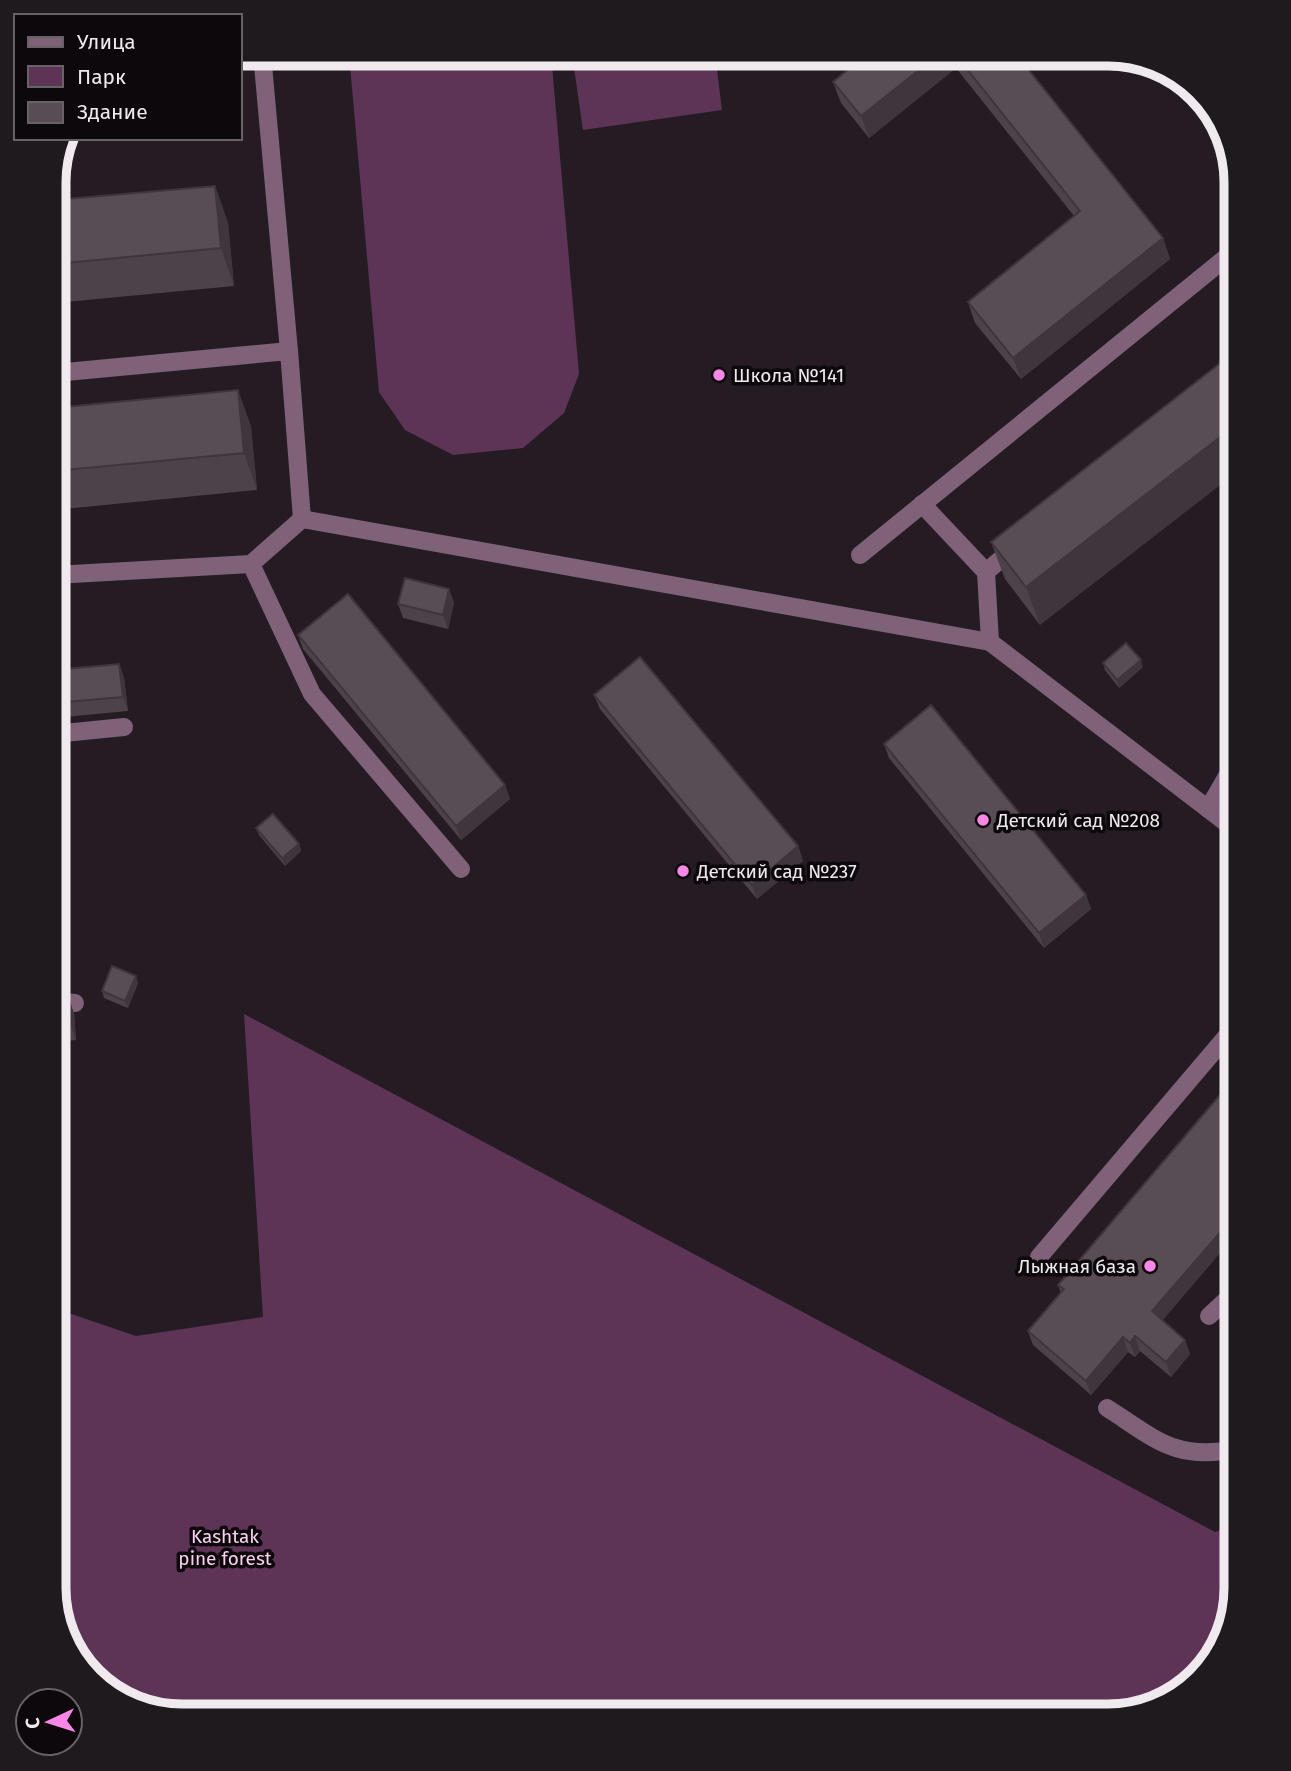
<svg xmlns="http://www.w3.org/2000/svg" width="1291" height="1771" font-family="'Fira Sans',sans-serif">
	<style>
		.green { fill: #5d3456 }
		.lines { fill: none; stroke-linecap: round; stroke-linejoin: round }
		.minor { stroke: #7f6178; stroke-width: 18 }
		.wall { fill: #4c4249 }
		.shaded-wall { fill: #3e363c }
		.building { fill: #584d55; stroke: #3e363c; stroke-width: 2 }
		.poi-dot { fill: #fa87e7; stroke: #0c080b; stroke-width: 2.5 }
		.labels { text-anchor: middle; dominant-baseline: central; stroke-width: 7; stroke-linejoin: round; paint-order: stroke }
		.poi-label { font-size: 19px; fill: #f0eaef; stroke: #0c080b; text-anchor: start }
		.park-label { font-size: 19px; fill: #f7d1ef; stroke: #0c080b }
		.rim { fill: none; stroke: #f0eaef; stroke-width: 9 }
	</style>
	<rect width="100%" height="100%" fill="#251c23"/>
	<g class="green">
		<path d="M349,54h202l28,320 -15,39 -41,35 -70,7 -48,-25 -26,-38z"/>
		<path d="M572,54h143l7,56 -139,20z"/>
		<path d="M244,1014l971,518 22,-7v64l-17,63 -47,47 -64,18 -935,-1 -56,-17 -46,-46 -18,-64v-281l82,28 127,-19z"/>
	</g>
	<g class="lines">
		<g class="minor">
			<path d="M262,54l27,297"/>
			<path d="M55,373l234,-22 13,168 688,123 247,189"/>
			<path d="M922,504l64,68"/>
			<path d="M860,555l374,-304"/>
			<path d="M251,564l61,130 149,175"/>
			<path d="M54,575l197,-11 51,-45"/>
			<path d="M990,642l-4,-70 29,-25"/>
			<path d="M54,734l70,-7"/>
			<path d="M1208,809l29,-50"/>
			<path d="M54,1001l21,2"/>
			<path d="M1039,1257l198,-233"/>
			<path d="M1209,1316l28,-26"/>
			<path d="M1107,1408c49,31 67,53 130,41"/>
		</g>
	</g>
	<g class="wall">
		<path d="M867,54h149l147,184 7,21 -149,120 -46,-56 -7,-21 106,-86 -118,-148 -87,70 -28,-35 -8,-21z"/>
		<path d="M215,186l13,37 6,63 -179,17v-103z"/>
		<path d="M1237,350l-197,275 -35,-46 -14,-37z"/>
		<path d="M238,390l13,37 6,63 -203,20 1,-102z"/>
		<path d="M449,589l5,14 -6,26 -45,-11 -5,-14z"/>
		<path d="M298,635l207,150 5,14 -49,41 -158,-191z"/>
		<path d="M1103,663l40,4 -24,21 -14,-18z"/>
		<path d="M119,664l5,14 4,33 -74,7v-48z"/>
		<path d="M594,695l204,151 5,15 -46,38 -157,-190z"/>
		<path d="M884,744l202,151 5,14 -47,39 -155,-190z"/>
		<path d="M256,828l43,16 2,7 -16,15 -26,-31z"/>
		<path d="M138,983l-10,25 -24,-10 -2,-7z"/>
		<path d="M54,1000l20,13 2,27 -22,2z"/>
		<path d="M1237,1075v158l-75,87 23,20 5,14 -19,23 -31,-26 -5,6 -7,-5 -37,43 -58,-50 -5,-14 33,-38 -3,-8z"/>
	</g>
	<g class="shaded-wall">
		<path d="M939,54h12l5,14 -87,70 -8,-22z"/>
		<path d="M215,186l13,37 6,63 -13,-38z"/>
		<path d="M1163,238l7,21 -149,120 -8,-21z"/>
		<path d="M238,390l13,37 6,63 -13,-37z"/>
		<path d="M1237,424v48l-197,153 -14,-38z"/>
		<path d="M449,589l5,14 -6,26 -5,-14z"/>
		<path d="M1141,660l2,7 -24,21 -2,-8z"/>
		<path d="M119,664l5,14 4,33 -5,-14z"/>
		<path d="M505,785l5,14 -49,41 -5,-14z"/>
		<path d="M299,844l2,7 -16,15 -3,-8z"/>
		<path d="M798,846l5,15 -46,38 -5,-14z"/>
		<path d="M1086,895l5,14 -47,39 -5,-15z"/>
		<path d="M136,976l2,7 -10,25 -3,-7z"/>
		<path d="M69,999l5,14 2,27 -5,-14z"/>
		<path d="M1237,1213v20l-79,93 -6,-15z"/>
		<path d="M1135,1336l5,15 -5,6 -5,-14z"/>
		<path d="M1123,1337l5,15 -37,43 -5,-14z"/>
		<path d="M1185,1340l5,14 -19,23 -5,-15z"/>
	</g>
	<g class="building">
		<path d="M867,54h72l-78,62 -28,-34z"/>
		<path d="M955,54h61l147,184 -150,120 -45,-56 112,-91z"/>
		<path d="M215,186l6,62 -166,16v-64z"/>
		<path d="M1237,350v74l-211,163 -35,-45z"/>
		<path d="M238,390l6,63 -190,18 1,-63z"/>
		<path d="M405,578l44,11 -6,26 -45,-11z"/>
		<path d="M348,594l157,191 -49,41 -158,-191z"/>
		<path d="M1126,643l15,17 -24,20 -14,-17z"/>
		<path d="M640,657l158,189 -46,39 -158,-190z"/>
		<path d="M119,664l4,33 -69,6v-33z"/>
		<path d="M931,705l155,190 -47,38 -155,-189z"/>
		<path d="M273,814l26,30 -17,14 -26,-30z"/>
		<path d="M112,966l24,10 -11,25 -23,-10z"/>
		<path d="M69,999l2,27 -17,2v-28z"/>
		<path d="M1237,1075v138l-85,98 33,29 -19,22 -31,-26 -5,7 -7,-6 -37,44 -58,-50 36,-42 -6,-4z"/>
	</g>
	<g class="poi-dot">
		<circle cx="719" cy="375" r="7"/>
		<circle cx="983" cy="820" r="7"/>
		<circle cx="683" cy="871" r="7"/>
		<circle cx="1150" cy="1266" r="7"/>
	</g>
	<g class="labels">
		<g class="poi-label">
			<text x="733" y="375">Школа №141</text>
			<text x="997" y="820">Детский сад №208</text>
			<text x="697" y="871">Детский сад №237</text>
			<text x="1136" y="1266" text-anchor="end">Лыжная база</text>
		</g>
		<g class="park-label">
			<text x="225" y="1536">Kashtak<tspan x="225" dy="22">pine forest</tspan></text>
		</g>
	</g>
	<path d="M0 0H1291V1771H0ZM182 66H1108A116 116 0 0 1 1224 182V1588A116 116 0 0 1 1108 1704H182A116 116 0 0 1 66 1588V182A116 116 0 0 1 182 66Z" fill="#1e1a1d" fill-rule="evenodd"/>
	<path class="rim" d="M182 66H1108A116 116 0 0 1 1224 182V1588A116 116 0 0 1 1108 1704H182A116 116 0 0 1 66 1588V182A116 116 0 0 1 182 66Z"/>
	<rect x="14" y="14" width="228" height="126" fill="#0c080b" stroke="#676266" stroke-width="2"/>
	<rect x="28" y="37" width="35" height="10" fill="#7f6178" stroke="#676266" stroke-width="2"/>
	<text x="77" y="49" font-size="21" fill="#f0eaef">Улица</text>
	<rect x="28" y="66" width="35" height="21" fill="#5d3456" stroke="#676266" stroke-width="2"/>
	<text x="77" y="84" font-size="21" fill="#f0eaef">Парк</text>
	<rect x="28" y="102" width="35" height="21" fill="#584d55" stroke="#676266" stroke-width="2"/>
	<text x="77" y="119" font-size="21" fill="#f0eaef">Здание</text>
	<g transform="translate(49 1722) rotate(266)"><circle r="33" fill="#0c080b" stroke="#676266" stroke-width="2"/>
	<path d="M0-5L12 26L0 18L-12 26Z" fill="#fa87e7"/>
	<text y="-10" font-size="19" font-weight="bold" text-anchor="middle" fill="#f0eaef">С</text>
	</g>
</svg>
